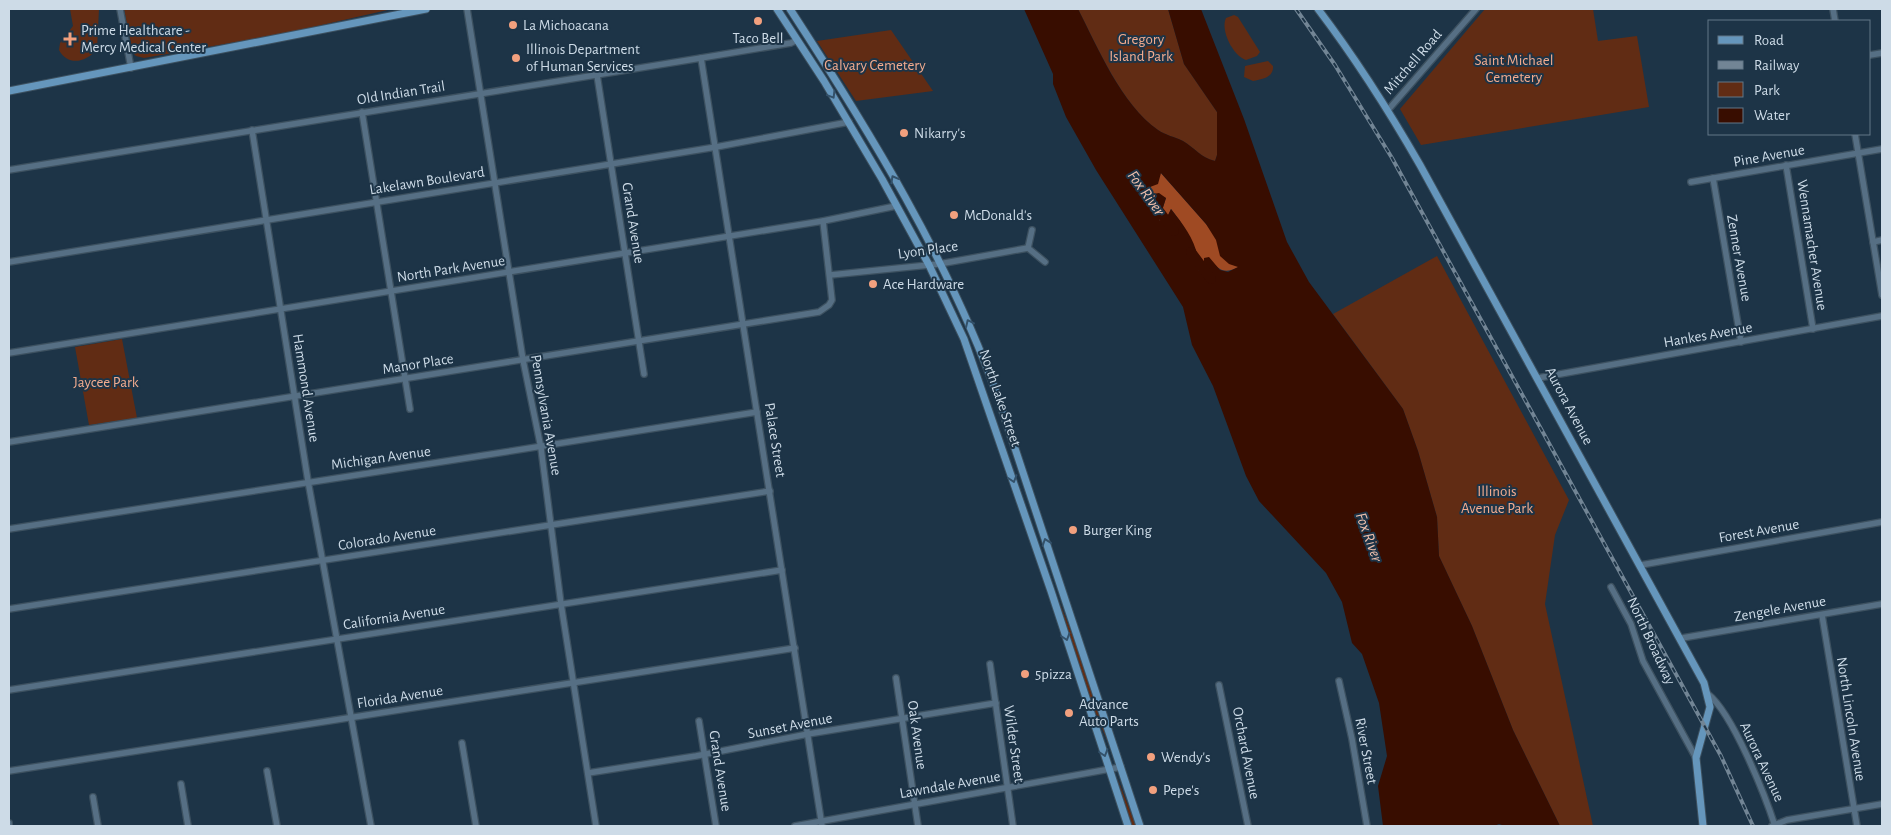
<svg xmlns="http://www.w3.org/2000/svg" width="1891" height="835" font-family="'Alegreya Sans',sans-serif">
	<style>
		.green { fill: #612c14 }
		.forest { fill: #9f4a23 }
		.water { fill: #380d00; fill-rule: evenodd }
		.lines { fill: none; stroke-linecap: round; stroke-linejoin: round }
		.river { stroke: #380d00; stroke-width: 10 }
		.minor-casing { stroke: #3d5160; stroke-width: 8 }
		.major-casing { stroke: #3d5160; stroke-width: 9 }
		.minor { stroke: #566f84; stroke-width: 5.5 }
		.major { stroke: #6596bc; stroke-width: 7 }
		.rail-casing { stroke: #728595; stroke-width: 4 }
		.rail { stroke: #1d3447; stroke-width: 2; stroke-dasharray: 5.5; stroke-linecap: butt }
		.oneway { stroke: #33516a }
		.poi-dot { fill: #f2a07e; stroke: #1d3447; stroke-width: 2 }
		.labels { text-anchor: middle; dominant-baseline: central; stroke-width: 4; stroke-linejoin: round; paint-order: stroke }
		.poi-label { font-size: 15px; fill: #cddbe7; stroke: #1d3447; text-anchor: start }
		.park-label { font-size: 15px; fill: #f3ac8f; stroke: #1d3447 }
		.street-label { font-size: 15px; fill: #cddbe7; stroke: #1d3447 }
		.water-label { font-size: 16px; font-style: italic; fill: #f0c0ac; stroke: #1d3447 }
	</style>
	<rect width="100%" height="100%" fill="#1d3447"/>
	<g class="green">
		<path d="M70,9h29l-2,40c-10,13 -29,18 -38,1l1,-7 13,-17z"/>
		<path d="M124,9h268l-110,25 -138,24 -8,-2 -3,-3z"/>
		<path d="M1078,9h90l16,55 33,48v43l-2,6c-14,-3 -20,-13 -32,-20 -8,-4 -18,-6 -25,-11 -36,-25 -60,-82 -80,-121z"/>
		<path d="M1485,9h108l5,32 39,-5 12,71 -228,38 -21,-36z"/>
		<path d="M1234,15l4,2 22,35 -3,4 -11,4c-13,-4 -26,-30 -20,-42z"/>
		<path d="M891,30l42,61 -77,10 -39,-60z"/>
		<path d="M1268,61l5,5c1,11 -10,13 -20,15l-9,-4 1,-11z"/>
		<path d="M1437,256l132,244 -14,35 -10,69 48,222h-33l-47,-96 -41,-104 -33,-70 -2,-39 -19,-66 -15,-42 -70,-95z"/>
		<path d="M122,339l15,79 -48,7 -14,-78z"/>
		<path d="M1059,601l23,58 31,96 -21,-51z"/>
		<path d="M1117,777l19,49h-4z"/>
	</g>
	<path class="forest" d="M1160,172l46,52 33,43c-13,6 -18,5 -27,-5l-8,10 -6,-2c-6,-28 -8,-37 -27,-61l-7,15 -5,-4 7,-22 -18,-7z"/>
	<path class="water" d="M1024,9h54c20,39 43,95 80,121 7,5 17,7 25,11 12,7 18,17 32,20l2,-6v-43l-33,-48 -16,-55h33l43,110 43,123 22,40 94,127 15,42 19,66 2,39 33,70 41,104 47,96h-55l-6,-2 -5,2h-111l-5,-40 9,-30 -8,-53 -17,-49 -10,-11 -10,-41 -16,-29 -67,-72 -13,-25 -33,-90 -21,-41 -9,-38 -87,-137 -30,-53 -13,-33v-10zM1161,173l45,51 10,16 4,16 9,8 9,3 -10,5 -8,-2 -11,-13 -5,1v14l-6,-2c2,-24 -12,-42 -27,-61l-7,14 -5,-3 7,-22 -7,-5 -6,1 -5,-3 2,-4 8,-3z"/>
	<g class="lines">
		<g class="river">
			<path d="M1153,203l21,28"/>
			<path d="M1191,252l20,27"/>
		</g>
		<defs>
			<g id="minor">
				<path d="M120,9l11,59"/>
				<path d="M467,9l56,351 18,88 20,156 35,222"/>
				<path d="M1833,9l2,12"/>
				<path d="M1870,55l12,-2"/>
				<path d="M701,58l121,768"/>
				<path d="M597,75l47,299"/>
				<path d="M1388,110l88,-101"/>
				<path d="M362,112l48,297"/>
				<path d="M252,130l56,351 63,345"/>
				<path d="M1855,134l27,161"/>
				<path d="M1786,165l27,164"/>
				<path d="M9,170l692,-112 90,-15 6,-3"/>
				<path d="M1713,178l28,164"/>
				<path d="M1691,182l191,-33"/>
				<path d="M1032,230l-4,18 17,14"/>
				<path d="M1873,242l9,-2"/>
				<path d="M9,262l707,-115 133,-25"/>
				<path d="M830,275l109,-11 89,-16"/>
				<path d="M9,353l814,-132 73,-15"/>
				<path d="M1538,378l344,-62"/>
				<path d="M9,442l810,-130 10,-7 3,-5 -9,-79"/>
				<path d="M9,529c249,-40 499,-76 748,-117"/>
				<path d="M1641,565l241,-43"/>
				<path d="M1611,587l20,37 12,37 53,97"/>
				<path d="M9,609l761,-118"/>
				<path d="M1822,615l35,211"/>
				<path d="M1682,638l200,-34"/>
				<path d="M990,664l23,162"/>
				<path d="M896,678l22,148"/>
				<path d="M1339,681l13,58 15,87"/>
				<path d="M1219,685l29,141"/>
				<path d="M9,690l773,-120"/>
				<path d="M1708,694c25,20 57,101 67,132"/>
				<path d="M699,721l17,105"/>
				<path d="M462,743l14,83"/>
				<path d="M9,771l786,-123"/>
				<path d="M267,771l10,55"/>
				<path d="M588,773l108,-17 112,-22 188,-31"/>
				<path d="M181,784l7,42"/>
				<path d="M93,797l5,29"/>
				<path d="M9,823v3"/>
				<path d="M795,826l326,-59"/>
				<path d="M1772,826l15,-6 95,-16"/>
			</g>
			<g id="major">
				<path d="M777,9l47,72 58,98 47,86 35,74 87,252 77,235"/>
				<path d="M790,9c80,123 158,250 208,388l142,429"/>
				<path d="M1318,9c38,50 71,102 102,156l284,518 6,24 -14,51 7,68"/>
				<path d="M9,91l417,-82"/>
			</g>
		</defs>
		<use href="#minor" class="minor-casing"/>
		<use href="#major" class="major-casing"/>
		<use href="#minor" class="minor"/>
		<use href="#major" class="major"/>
		<defs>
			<path id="rail" d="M1296,9l39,56 57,93 329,598 32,70"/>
		</defs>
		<use href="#rail" class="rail-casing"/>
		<use href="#rail" class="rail"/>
	</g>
	<defs><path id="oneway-chevron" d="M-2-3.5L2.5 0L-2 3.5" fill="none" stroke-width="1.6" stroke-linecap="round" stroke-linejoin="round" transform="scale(1.25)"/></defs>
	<g class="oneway">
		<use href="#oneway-chevron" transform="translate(832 95) rotate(59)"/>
		<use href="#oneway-chevron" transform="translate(894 179) rotate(-119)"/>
		<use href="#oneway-chevron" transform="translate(969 323) rotate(-115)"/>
		<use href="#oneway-chevron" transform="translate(1013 479) rotate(72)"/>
		<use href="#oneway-chevron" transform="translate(1046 542) rotate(-109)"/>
		<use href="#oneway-chevron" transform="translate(1066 637) rotate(72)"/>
		<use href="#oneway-chevron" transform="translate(1104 753) rotate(72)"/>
	</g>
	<g class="poi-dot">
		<circle cx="758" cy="21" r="5"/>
		<circle cx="513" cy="25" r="5"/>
		<path d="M67.5 31.5h5v5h5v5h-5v5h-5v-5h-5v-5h5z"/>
		<circle cx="516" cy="58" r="5"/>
		<circle cx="904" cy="133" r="5"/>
		<circle cx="954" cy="215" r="5"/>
		<circle cx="873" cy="284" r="5"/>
		<circle cx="1073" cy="530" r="5"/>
		<circle cx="1025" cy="674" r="5"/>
		<circle cx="1069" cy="713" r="5"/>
		<circle cx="1151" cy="757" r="5"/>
		<circle cx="1153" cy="790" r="5"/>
	</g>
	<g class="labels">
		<g class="poi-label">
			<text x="523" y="25">La Michoacana</text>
			<text x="81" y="30">Prime Healthcare -<tspan x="81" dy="17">Mercy Medical Center</tspan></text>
			<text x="758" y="38" text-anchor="middle">Taco Bell</text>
			<text x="526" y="49">Illinois Department<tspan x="526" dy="17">of Human Services</tspan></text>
			<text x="914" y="133">Nikarry's</text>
			<text x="964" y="215">McDonald's</text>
			<text x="883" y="284">Ace Hardware</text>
			<text x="1083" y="530">Burger King</text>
			<text x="1035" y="674">5pizza</text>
			<text x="1079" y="704">Advance<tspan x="1079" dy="17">Auto Parts</tspan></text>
			<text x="1161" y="757">Wendy's</text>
			<text x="1163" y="790">Pepe's</text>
		</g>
		<g class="park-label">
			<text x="1141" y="39">Gregory<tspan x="1141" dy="17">Island Park</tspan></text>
			<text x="1514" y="60">Saint Michael<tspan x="1514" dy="17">Cemetery</tspan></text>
			<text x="875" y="65">Calvary Cemetery</text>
			<text x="106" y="382">Jaycee Park</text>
			<text x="1497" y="491">Illinois<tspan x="1497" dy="17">Avenue Park</tspan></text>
		</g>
		<g class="street-label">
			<text transform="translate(1413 62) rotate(-49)">Mitchell Road</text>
			<text transform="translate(401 93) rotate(-9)">Old Indian Trail</text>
			<text transform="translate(1769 156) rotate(-10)">Pine Avenue</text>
			<text transform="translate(427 181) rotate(-9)">Lakelawn Boulevard</text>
			<text transform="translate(633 223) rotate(81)">Grand Avenue</text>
			<text transform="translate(1812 245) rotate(81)">Wennamacher Avenue</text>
			<text transform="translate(928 250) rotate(-8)">Lyon Place</text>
			<text transform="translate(1739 258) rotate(80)">Zenner Avenue</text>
			<text transform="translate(451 269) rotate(-9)">North Park Avenue</text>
			<text transform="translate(1708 335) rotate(-10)">Hankes Avenue</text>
			<text transform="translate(418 364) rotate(-9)">Manor Place</text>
			<text transform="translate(306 388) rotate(81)">Hammond Avenue</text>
			<text transform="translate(1000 398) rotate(71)">North Lake Street</text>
			<text transform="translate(1569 406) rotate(62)">Aurora Avenue</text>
			<text transform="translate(546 415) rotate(80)">Pennsylvania Avenue</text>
			<text transform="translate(775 440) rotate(81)">Palace Street</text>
			<text transform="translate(381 458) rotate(-8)">Michigan Avenue</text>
			<text transform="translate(1759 531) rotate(-10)">Forest Avenue</text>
			<text transform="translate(387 538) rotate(-9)">Colorado Avenue</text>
			<text transform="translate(1780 609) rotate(-10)">Zengele Avenue</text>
			<text transform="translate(394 617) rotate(-9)">California Avenue</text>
			<text transform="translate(1651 641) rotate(65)">North Broadway</text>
			<text transform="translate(400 697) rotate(-9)">Florida Avenue</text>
			<text transform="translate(1851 719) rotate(81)">North Lincoln Avenue</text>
			<text transform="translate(790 726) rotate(-11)">Sunset Avenue</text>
			<text transform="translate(917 735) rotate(82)">Oak Avenue</text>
			<text transform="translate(1014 744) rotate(82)">Wilder Street</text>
			<text transform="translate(1366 751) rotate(79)">River Street</text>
			<text transform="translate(1246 753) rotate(79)">Orchard Avenue</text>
			<text transform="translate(1762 762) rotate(65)">Aurora Avenue</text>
			<text transform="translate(720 771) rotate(81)">Grand Avenue</text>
			<text transform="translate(950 785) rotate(-10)">Lawndale Avenue</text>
		</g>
		<g class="water-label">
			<text transform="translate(1146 193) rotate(54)">Fox River</text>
			<text transform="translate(1369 537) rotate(70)">Fox River</text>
		</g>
	</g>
	<rect width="1891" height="835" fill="none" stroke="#cddbe7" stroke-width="20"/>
	<rect x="1708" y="20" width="162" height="115" fill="#1d3447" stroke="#637787"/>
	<rect x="1718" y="36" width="25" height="8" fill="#6596bc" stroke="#637787"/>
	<text x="1754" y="45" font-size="15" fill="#cddbe7">Road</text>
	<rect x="1718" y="61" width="25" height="8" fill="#728595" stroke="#637787"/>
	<text x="1754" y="70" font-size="15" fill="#cddbe7">Railway</text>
	<rect x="1718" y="82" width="25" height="15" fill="#612c14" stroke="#637787"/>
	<text x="1754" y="95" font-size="15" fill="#cddbe7">Park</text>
	<rect x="1718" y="108" width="25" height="15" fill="#380d00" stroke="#637787"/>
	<text x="1754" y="120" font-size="15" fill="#cddbe7">Water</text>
</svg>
